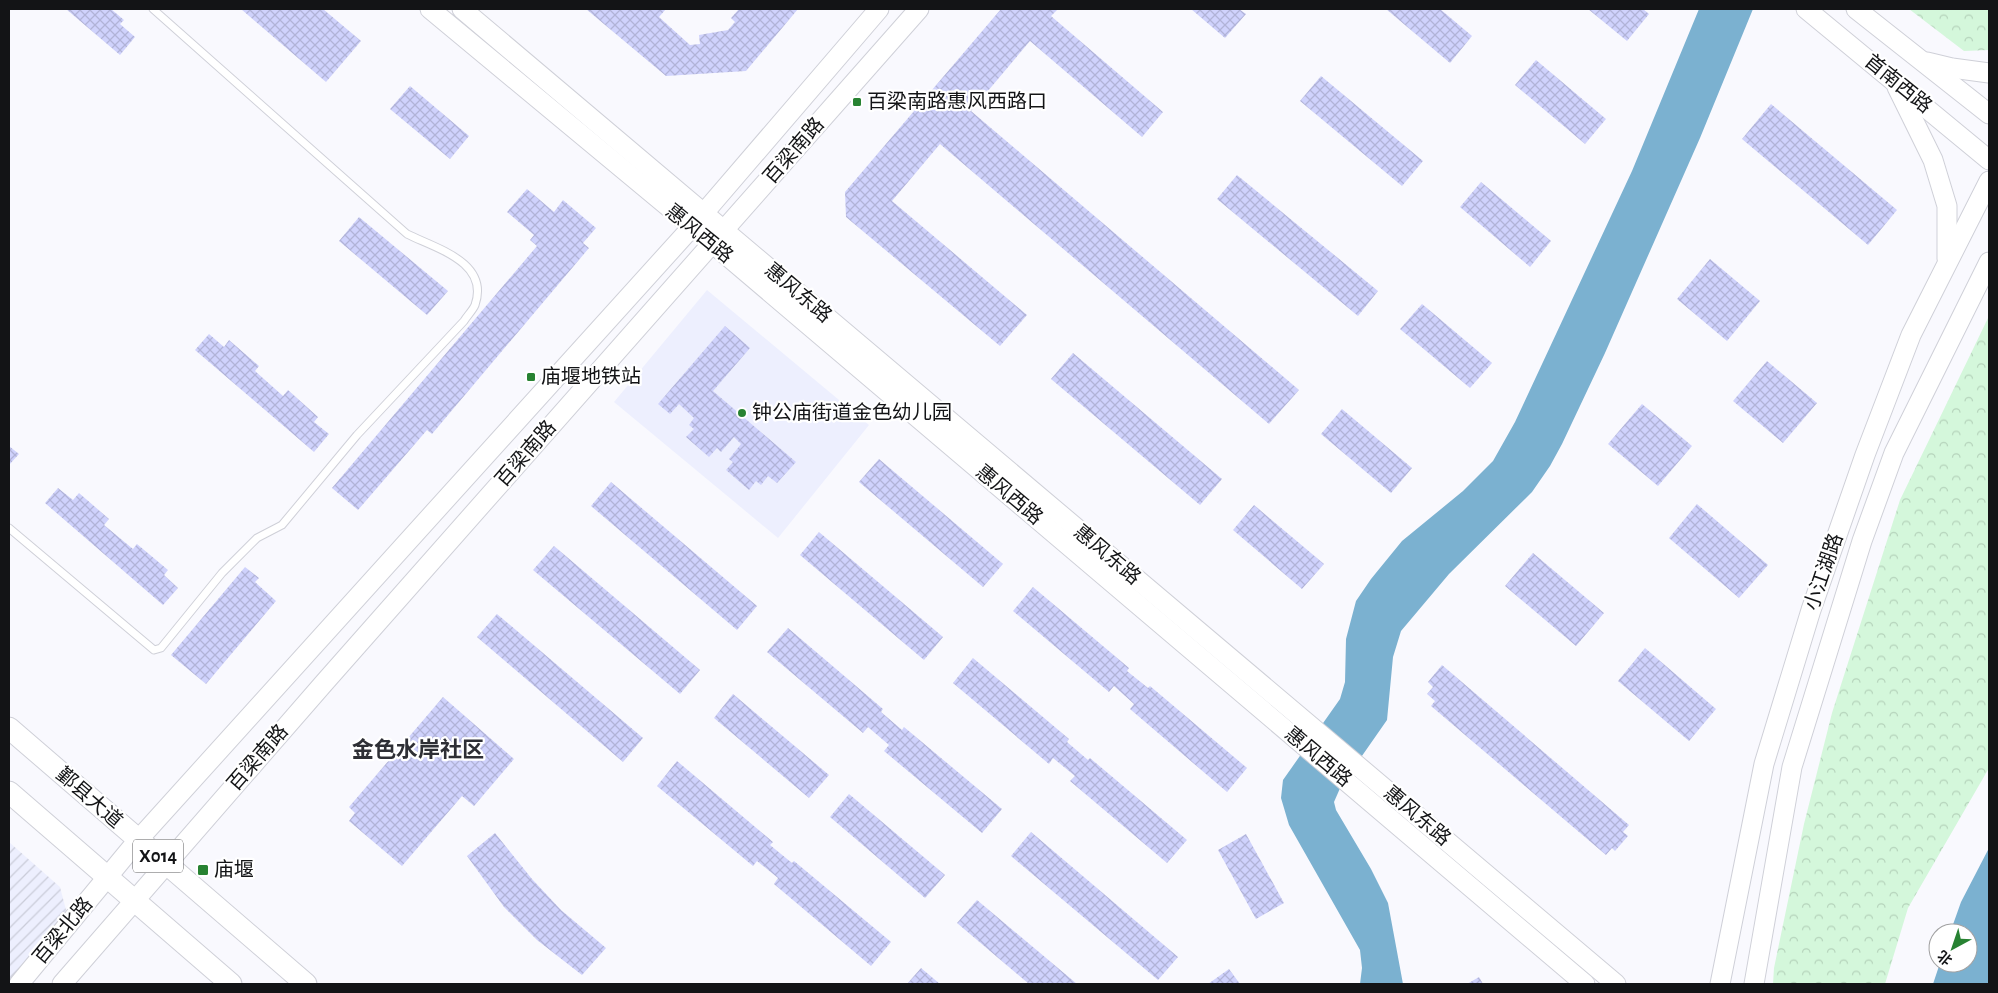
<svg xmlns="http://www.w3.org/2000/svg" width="1998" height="993" font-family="'Alegreya Sans','Noto Sans SC',sans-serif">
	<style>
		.built { fill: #edeffe }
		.industrial { fill: url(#industrial-furrows) }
		.park { fill: url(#park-crowns) }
		.water { fill: #7bb1d0 }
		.building { fill: url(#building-cross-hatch) }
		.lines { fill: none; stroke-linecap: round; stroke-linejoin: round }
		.lane-casing { stroke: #cfd0d8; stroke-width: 9 }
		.secondary-casing { stroke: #cfd0d8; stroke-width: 21 }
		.primary-casing { stroke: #cfd0d8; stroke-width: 23 }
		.lane { stroke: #fff; stroke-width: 7 }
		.secondary { stroke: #fff; stroke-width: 19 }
		.primary { stroke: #fff; stroke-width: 21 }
		.poi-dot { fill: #278232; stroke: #fff; stroke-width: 2 }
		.labels { text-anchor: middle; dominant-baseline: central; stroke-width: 4.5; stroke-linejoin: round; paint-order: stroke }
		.shield { fill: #fff; stroke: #5a5a5c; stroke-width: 1 }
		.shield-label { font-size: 19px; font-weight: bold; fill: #131416 }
		.street-label { font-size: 20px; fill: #131416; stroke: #fff }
		.poi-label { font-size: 20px; fill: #131416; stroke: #fff; text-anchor: start }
		.quarter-label { font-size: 22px; font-weight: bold; fill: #2e2f35; stroke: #fff }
	</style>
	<defs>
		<pattern id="industrial-furrows" width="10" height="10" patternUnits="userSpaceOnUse" patternTransform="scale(1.25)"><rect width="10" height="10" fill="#edeffe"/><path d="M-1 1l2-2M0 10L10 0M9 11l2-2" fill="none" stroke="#caccd9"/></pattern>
		<pattern id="park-crowns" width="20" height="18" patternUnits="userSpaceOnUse" patternTransform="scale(1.25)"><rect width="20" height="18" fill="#d4f7db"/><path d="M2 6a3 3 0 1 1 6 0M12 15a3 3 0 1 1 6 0" fill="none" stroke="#b5d3bb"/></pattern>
		<pattern id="building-cross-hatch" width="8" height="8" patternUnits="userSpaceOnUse" patternTransform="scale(1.25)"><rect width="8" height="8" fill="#cfd2fc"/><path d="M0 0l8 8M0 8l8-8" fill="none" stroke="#b1b3d7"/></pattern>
	</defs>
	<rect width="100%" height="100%" fill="#f9f9fe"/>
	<path class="built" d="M707,290l162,135 -91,113 -164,-136z"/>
	<path class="industrial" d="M9,842l51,45 6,23 -7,20 -45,54h-5z"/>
	<g class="park">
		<path d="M1909,9h80v41l-25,1z"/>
		<path d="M1989,316v452l-81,140 -23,76h-112l1,-16 30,-144 28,-111 68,-213z"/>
	</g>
	<g class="water">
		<path d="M1699,9h54l-53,129 -95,215 -43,91 -12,22 -18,26 -83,82 -48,57 -8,26 -6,63 -46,66 -7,16 2,8 35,59 17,34 15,81h-43l2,-16 -2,-18 -71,-125 -8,-27 2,-18 57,-81 5,-17 1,-43 10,-38 15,-22 31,-38 61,-50 30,-30 22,-39 117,-251z"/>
		<path d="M1989,848v136h-56l7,-21h28v-30h-18l11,-31z"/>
	</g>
	<g class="building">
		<path d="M66,9h45l13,11 -4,4 15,13 -15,18z"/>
		<path d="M241,9h82l38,32 -35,41z"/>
		<path d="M586,9h80l-7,8 31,28 10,-1 -1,-9 29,-5 7,-8 -4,-4 8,-9h59l-52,62 -80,5z"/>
		<path d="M1001,9h57l-7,7 112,96 -21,25 -112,-96 -59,70 328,279 -30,34 -329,-280 -48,57 135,114 -27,31 -154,-129 -1,-25z"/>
		<path d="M1191,9h48l7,5 -21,24z"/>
		<path d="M1386,9h54l32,27 -22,27z"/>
		<path d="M1588,9h55l6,5 -22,27z"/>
		<path d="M1536,60l70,59 -21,25 -70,-59z"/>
		<path d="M1321,76l102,85 -21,25 -102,-85z"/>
		<path d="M410,86l59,50 -19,23 -60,-50z"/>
		<path d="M1771,104l126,106 -29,35 -126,-106z"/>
		<path d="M1237,175l141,116 -20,25 -141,-117z"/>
		<path d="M1481,182l70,59 -21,26 -70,-60z"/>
		<path d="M527,189l27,23 9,-12 33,28 -13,15 6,5 -157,186 -5,-4 -69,80 -26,-22 205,-242 -7,-6 4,-5 -27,-23z"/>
		<path d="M359,217l89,74 -21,24 -88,-74z"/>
		<path d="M1710,259l50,42 -33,40 -50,-42z"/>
		<path d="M1422,304l70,59 -22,25 -70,-59z"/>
		<path d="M725,326l25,22 -37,43 83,71 -19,21 -9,-7 -7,9 -5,-4 -7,9 -23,-20 7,-8 -4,-3 12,-15 -7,-7 -13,15 -4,-4 -8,9 -23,-20 8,-8 -5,-4 5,-7 -15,-14 -9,10 -12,-10z"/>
		<path d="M209,334l15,13 5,-7 30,26 -4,5 28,25 5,-6 30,27 -4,5 15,12 -15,18 -119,-102z"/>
		<path d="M1073,353l149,126 -22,26 -149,-126z"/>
		<path d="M1767,361l50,42 -34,40 -50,-42z"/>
		<path d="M1642,404l50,42 -34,40 -50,-42z"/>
		<path d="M1342,409l70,59 -21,25 -70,-59z"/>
		<path d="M9,446l10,8 -10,11z"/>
		<path d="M879,459l124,105 -20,23 -124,-105z"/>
		<path d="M611,482l146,124 -20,24 -146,-124z"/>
		<path d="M58,488l15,12 6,-7 30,26 -5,6 29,24 4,-5 31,26 -4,5 14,13 -15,17 -118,-102z"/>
		<path d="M1697,504l71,61 -29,33 -70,-60z"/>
		<path d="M1254,505l70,59 -22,25 -69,-59z"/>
		<path d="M819,532l124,105 -19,23 -124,-105z"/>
		<path d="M554,546l146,124 -20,24 -147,-124z"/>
		<path d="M1533,553l71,60 -28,33 -71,-60z"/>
		<path d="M245,567l14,11 -4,4 21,19 -70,83 -35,-29z"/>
		<path d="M1033,587l96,81 -2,3 21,17 2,-2 97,82 -20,24 -97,-83 4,-5 -20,-18 -5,6 -96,-81z"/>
		<path d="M497,614l146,124 -20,24 -146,-125z"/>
		<path d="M788,628l95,81 -2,3 21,18 2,-3 98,82 -20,24 -98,-82 5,-6 -21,-18 -5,6 -96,-81z"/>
		<path d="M1645,648l71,61 -27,32 -71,-60z"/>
		<path d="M973,658l96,81 -2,3 21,18 2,-2 97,82 -20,23 -97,-82 5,-5 -22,-18 -4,6 -96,-81z"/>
		<path d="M1442,665l187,160 -6,7 5,4 -13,15 -3,-3 -6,7 -175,-149 4,-5 -8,-7 6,-7 -5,-5z"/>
		<path d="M733,694l96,81 -20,23 -95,-80z"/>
		<path d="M443,697l71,62 -40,47 -12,-10 -60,70 -53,-45 6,-8 -6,-6z"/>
		<path d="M677,761l96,81 -3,3 22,18 2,-2 97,81 -20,24 -97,-82 4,-6 -21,-17 -4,5 -96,-80z"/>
		<path d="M849,794l96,81 -20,23 -95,-81z"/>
		<path d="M1031,832l147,125 -20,23 -147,-124z"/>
		<path d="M495,833l37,46 29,31 45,38 -24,27 -45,-35 -33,-33 -37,-51z"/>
		<path d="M1246,834l38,69 -28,16 -38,-69z"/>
		<path d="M977,900l100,84h-48l-72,-61z"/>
		<path d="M921,968l19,16h-33z"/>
		<path d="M1229,969l11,15h-32z"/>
		<path d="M1479,977l4,7h-16z"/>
	</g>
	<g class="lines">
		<defs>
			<path id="lane" d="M9,528l145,122 7,-2 61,-75 35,-35 25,-13 75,-90 107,-114c3,-5 9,-11 11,-16 15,-43 -40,-57 -68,-71l-254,-225"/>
			<g id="secondary">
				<path d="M430,9l282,234 873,741"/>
				<path d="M462,9l1154,975"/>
				<path d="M1806,9l183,151"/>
				<path d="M1856,9l133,105"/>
				<path d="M1927,62l25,6 37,5"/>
				<path d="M1897,87l36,73 14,46v53"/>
				<path d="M19,984l119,-144 553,-612 188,-219"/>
				<path d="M62,984l262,-301 595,-674"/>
				<path d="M1720,984l44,-220 47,-154 54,-155 46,-120 78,-154"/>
				<path d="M1754,984l38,-217 70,-226 32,-88 95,-191"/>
			</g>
			<g id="primary">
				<path d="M9,728l297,256"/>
				<path d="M9,792l222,192"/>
			</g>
		</defs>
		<use href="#lane" class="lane-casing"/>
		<use href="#secondary" class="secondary-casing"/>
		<use href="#primary" class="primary-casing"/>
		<use href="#lane" class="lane"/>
		<use href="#secondary" class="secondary"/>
		<use href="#primary" class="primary"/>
	</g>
	<g class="poi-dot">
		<rect x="852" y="97" width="10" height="10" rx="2.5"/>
		<rect x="526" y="372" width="10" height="10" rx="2.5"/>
		<circle cx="742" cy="413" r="5"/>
		<rect x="197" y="864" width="12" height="12" rx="2.5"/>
	</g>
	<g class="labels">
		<rect class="shield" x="133" y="839.5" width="50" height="33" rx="4"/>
		<g class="shield-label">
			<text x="158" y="856">X014</text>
		</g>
		<g class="street-label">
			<text transform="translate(1898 84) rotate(39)">首南西路</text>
			<text transform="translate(794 151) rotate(-49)">百梁南路</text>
			<text transform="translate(699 234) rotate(39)">惠风西路</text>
			<text transform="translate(798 293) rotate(40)">惠风东路</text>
			<text transform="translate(526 454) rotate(-49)">百梁南路</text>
			<text transform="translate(1009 495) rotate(40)">惠风西路</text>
			<text transform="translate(1107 555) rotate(40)">惠风东路</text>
			<text transform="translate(1824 572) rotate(-71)">小江湖路</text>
			<text transform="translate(1318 757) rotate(40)">惠风西路</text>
			<text transform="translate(258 758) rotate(-49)">百梁南路</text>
			<text transform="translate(89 798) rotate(41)">鄞县大道</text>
			<text transform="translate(1417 816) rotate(40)">惠风东路</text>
			<text transform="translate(63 931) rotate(-50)">百梁北路</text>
		</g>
		<g class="poi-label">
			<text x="867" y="102">百梁南路惠风西路口</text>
			<text x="541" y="377">庙堰地铁站</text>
			<text x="752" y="413">钟公庙街道金色幼儿园</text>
			<text x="214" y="870">庙堰</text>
		</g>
		<g class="quarter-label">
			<text x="418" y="750">金色水岸社区</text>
		</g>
	</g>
	<rect width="1998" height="993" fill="none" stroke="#131416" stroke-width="20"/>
	<g transform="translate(1953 948) rotate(220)"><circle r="24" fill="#ffffff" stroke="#a1a1a2"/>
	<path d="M0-4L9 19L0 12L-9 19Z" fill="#278232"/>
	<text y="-8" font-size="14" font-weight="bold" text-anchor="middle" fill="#131416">北</text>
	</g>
</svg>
